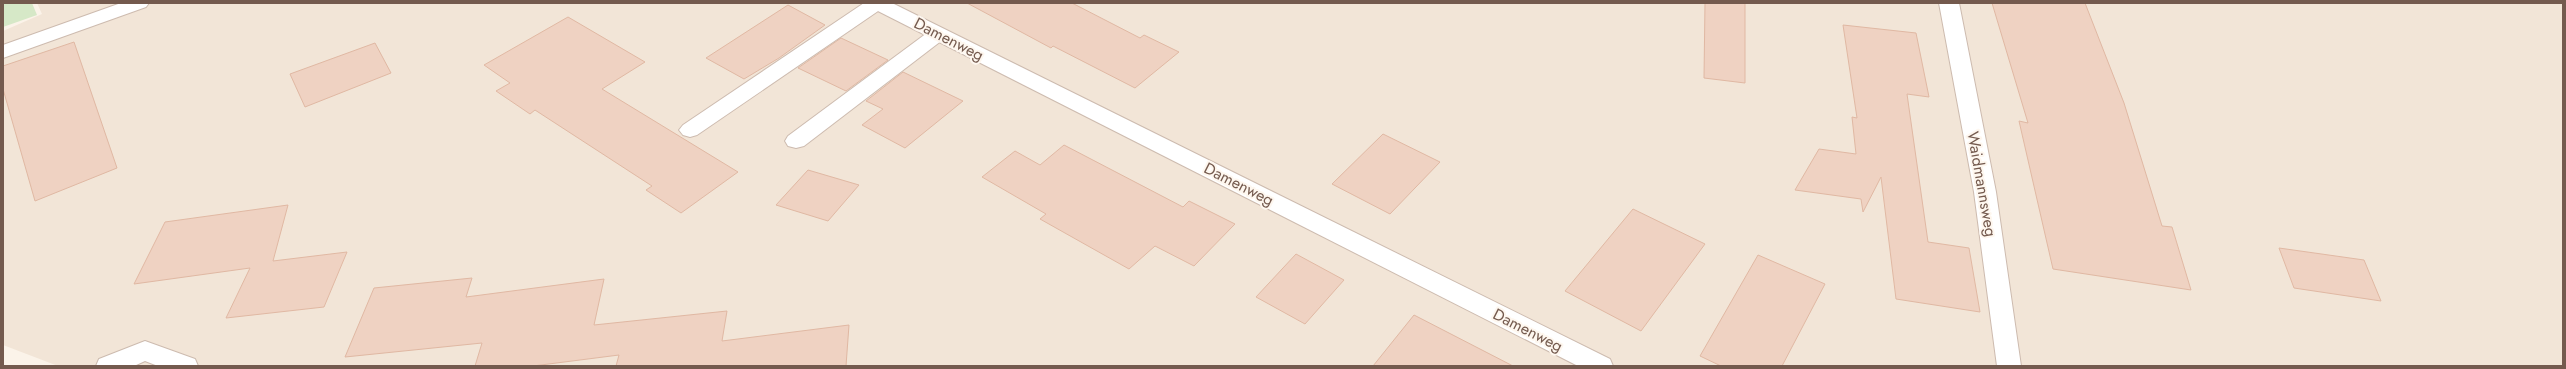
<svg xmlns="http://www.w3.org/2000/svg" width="2566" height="369" font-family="Jost,sans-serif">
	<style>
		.residential { fill: #f2e5d7 }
		.green { fill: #d6e8c7 }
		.building { fill: #efd2c2; stroke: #e0b8a3 }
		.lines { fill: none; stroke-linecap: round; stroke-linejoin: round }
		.service-casing { stroke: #cdbbaf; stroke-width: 2 }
		.minor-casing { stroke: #cdbbaf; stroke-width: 2 }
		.service { fill: #fff; fill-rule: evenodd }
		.minor { fill: #fff; fill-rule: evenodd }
		.labels { text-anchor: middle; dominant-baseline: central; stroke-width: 4; stroke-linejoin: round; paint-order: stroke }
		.street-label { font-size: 16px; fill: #745a4e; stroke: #fef7ef }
	</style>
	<rect width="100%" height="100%" fill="#fbf3e9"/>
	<path class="residential" d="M37,3h2526v363h-2505l-55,-21v-314l39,-17z"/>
	<path class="green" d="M3,3h29l5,12 -34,12z"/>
	<g class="building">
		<path d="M967,3h105l68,35 4,-3 35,17 -44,36 -82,-42 -2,2z"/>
		<path d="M1705,3h40v80l-41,-5z"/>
		<path d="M1992,3h93l39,100 38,123 10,1 19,63 -138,-21 -34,-148 9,2z"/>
		<path d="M788,5l37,20 -46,33 -35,21 -38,-21z"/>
		<path d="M568,17l77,45 -43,27 136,83 -57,41 -35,-23 6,-4 -117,-76 -5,4 -34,-23 14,-8 -26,-18z"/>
		<path d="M1843,25l73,8 13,64 -22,-3 21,148 41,6 11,64 -84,-13 -15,-122 -18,35 -2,-13 -66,-9 24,-41 37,5 -4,-37 5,1z"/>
		<path d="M841,38l47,22 -42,31 -48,-23z"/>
		<path d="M74,42l43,126 -82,33 -32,-112v-23z"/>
		<path d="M375,43l16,30 -86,34 -15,-33z"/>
		<path d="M903,72l60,29 -58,47 -43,-23 21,-16 -17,-8z"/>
		<path d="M1383,134l57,28 -50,52 -58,-30z"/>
		<path d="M1064,145l119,62 6,-6 46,23 -41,42 -39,-20 -26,23 -89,-50 6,-5 -64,-37 33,-26 25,14z"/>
		<path d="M808,170l51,15 -31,36 -52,-16z"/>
		<path d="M288,205l-15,56 74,-9 -23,55 -98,11 24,-50 -116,16 31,-62z"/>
		<path d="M1633,209l72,35 -64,87 -76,-40z"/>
		<path d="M2279,248l85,12 17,41 -87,-13z"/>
		<path d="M1296,254l48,26 -39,44 -49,-27z"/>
		<path d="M1758,255l67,29 -43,82h-61l-21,-10z"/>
		<path d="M472,278l-6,19 138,-18 -10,46 133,-14 -5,30 127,-16 -3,41h-230l3,-11 -86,11h-58l7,-23 -137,14 29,-69z"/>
		<path d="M1414,315l99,51h-140z"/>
	</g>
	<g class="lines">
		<defs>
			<g id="service">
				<path d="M864,3h23l-3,4 -187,128 -7,2 -7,-2 -4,-5 4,-5z"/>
				<path d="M938,28l7,2 3,4 -3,4 -141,108 -8,2 -8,-2 -3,-5 3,-5 143,-106z"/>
				<path d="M145,341l50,18 3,7h-40l-13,-5 -11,5h-38l3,-7z"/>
			</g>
			<g id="minor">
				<path d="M121,3h28l-3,4 -143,51v-13z"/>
				<path d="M867,3h25l718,356 3,7h-35l-708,-359z"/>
				<path d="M1939,3h20l37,189 25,174h-24l-23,-174z"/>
			</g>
		</defs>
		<use href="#service" class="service-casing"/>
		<use href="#minor" class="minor-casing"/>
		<use href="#service" class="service"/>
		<use href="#minor" class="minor"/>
	</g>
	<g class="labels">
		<g class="street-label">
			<text transform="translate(949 39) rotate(27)">Damenweg</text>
			<text transform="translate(1239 184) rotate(27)">Damenweg</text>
			<text transform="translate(1982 184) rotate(80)">Waidmannsweg</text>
			<text transform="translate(1528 330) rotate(27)">Damenweg</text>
		</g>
	</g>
	<rect width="2566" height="369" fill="none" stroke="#745a4e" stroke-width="8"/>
</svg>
